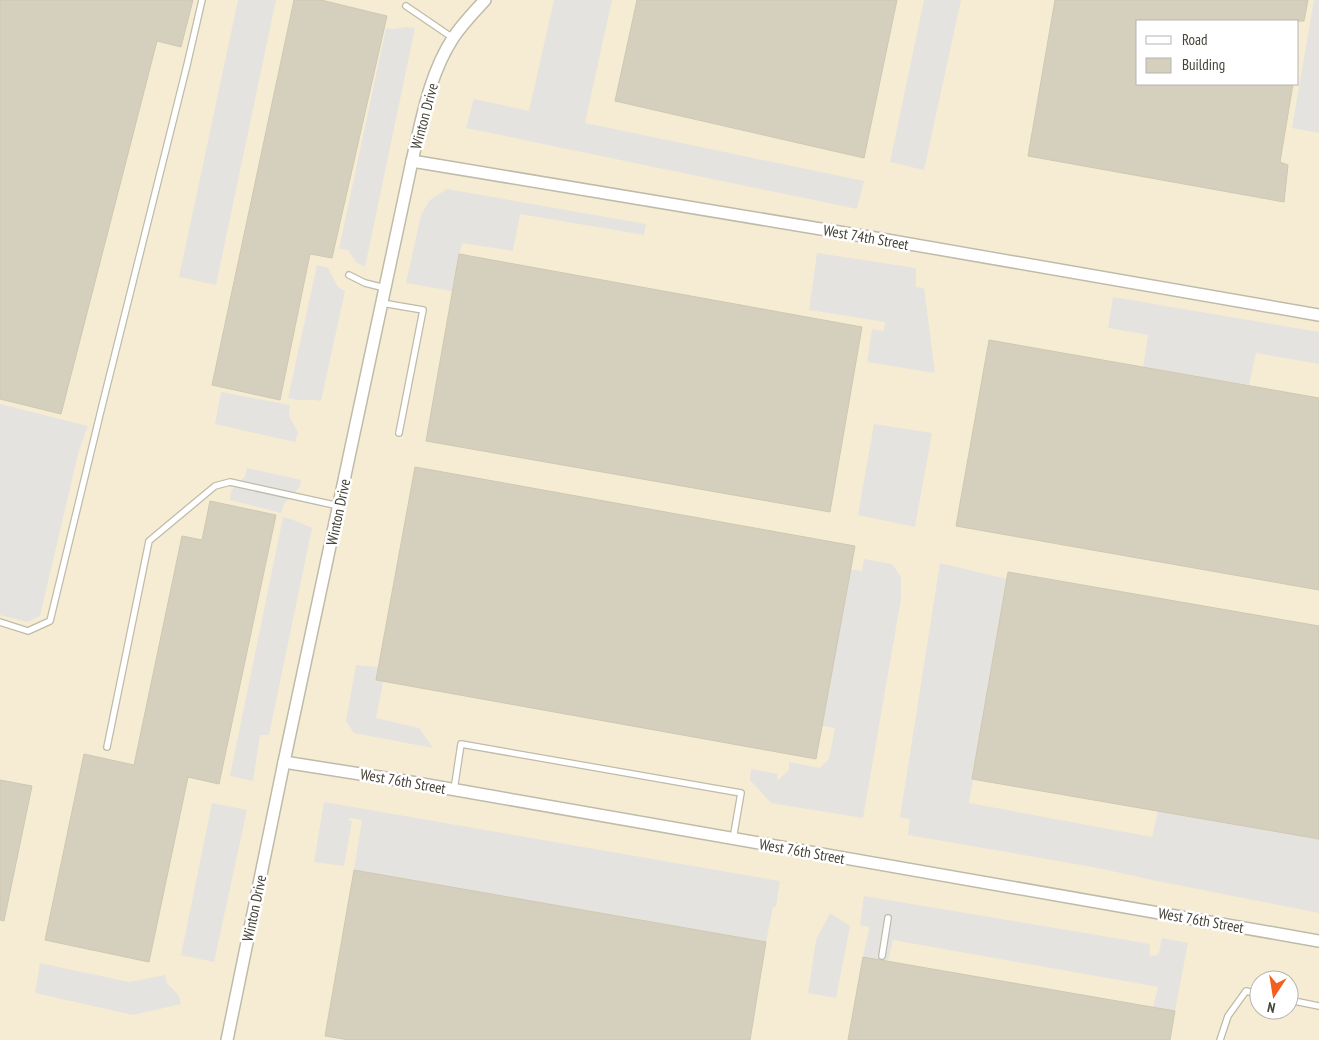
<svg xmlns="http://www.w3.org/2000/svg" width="1319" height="1040" font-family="'PT Sans Narrow',sans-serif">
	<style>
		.commercial { fill: #f5ecd3; fill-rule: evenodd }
		.parking { fill: #e5e3df }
		.building { fill: #d5cfbd; stroke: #cfc8b1 }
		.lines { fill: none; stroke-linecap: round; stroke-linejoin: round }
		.service-casing { stroke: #bfbbaa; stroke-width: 8 }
		.minor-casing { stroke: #bfbbaa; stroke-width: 14 }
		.service { stroke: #fff; stroke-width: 5.5 }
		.minor { stroke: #fff; stroke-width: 11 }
		.labels { text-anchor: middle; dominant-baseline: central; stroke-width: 5; stroke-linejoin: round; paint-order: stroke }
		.street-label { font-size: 15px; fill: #464337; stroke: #fff }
	</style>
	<rect width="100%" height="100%" fill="#f3f2e8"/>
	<path class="commercial" d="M0,0h1319v1040h-1319zM1138,21h160v63h-160zM1259,980h30v30h-30z"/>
	<g class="parking">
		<path d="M238,0h38l-60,285 -37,-8z"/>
		<path d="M554,0h58l-27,123 279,58 -7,28 -391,-81 8,-29 55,12z"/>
		<path d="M924,0h37l-37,170 -34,-8z"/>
		<path d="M1314,0h5v133l-27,-5z"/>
		<path d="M407,27l8,1 -50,239 -9,-5 -8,-12 -9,-1 47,-221 8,1z"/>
		<path d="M447,189l199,35 -2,11 -124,-21 -7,37 -51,-8 -10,48 -46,-8 15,-68 9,-15z"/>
		<path d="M817,253l99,15v19l8,1 11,85 -68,-11 5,-33 12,2 1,-9 -76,-12z"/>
		<path d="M317,265l11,3 10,19 7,4 -24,110 -7,-1h-16l-10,-2z"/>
		<path d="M1113,297l206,35v32l-63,-11 -7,32 -106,-17 5,-33 -40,-7z"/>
		<path d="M221,392l69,13 -1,11 9,16 -3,10 -80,-18z"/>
		<path d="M0,404l88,22 -9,24 -39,166 -13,6 -27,-7z"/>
		<path d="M874,424l58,9 -17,94 -57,-12z"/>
		<path d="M247,468l54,12 -1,7 -16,17 -3,9 -51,-13 1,-9 14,-15z"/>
		<path d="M283,517l8,2 21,9 -43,207h-9l-7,46 -23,-5z"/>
		<path d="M864,559l28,5 9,13v22l-38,219 -92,-15 -21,-23 1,-11 27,5 -1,7 12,-11v-8l31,6 9,-9 6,-31 -13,-2 28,-157 12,2z"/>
		<path d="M940,563l67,16 -38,224 183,34 6,-26 161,28v74l-167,-33 -54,-12 -190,-33 2,-16 -10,-2z"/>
		<path d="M356,665l23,2 -3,13 7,2 -7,36 43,10 14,20 -79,-15 -8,-12z"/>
		<path d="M324,802l456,79 -4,26h-3l-7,35 -412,-72 8,-50 -12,-2 -2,2 4,1 -8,45 -30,-4z"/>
		<path d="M212,803l35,7 -33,152 -33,-7z"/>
		<path d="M864,896l286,48 -1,10 2,2 6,-1 2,-2 3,-15 26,5 -13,68 -22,-3 5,-21 -265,-47 -5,21 -25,-4 6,-28v-2l-9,-2z"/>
		<path d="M830,913l20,13 -14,72 -28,-5 8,-53z"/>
		<path d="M40,963l89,19 36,-7 2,8 12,13 2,8 -48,11 -98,-22z"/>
	</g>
	<g class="building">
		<path d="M0,0h193l-12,47 -24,-6 -96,373 -61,-15z"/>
		<path d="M294,0h27l66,16 -55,242 -22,-4 -30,146 -68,-15z"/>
		<path d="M637,0h260l-33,158 -249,-57z"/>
		<path d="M1055,0h253l-4,21h-166v63h155l-13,78 8,3 -4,37 -256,-46z"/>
		<path d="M459,254l403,73 -32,185 -404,-71z"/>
		<path d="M989,340l330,58v192l-363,-64z"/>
		<path d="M415,467l440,79 -39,213 -440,-79z"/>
		<path d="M210,501l66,14 -57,269 -31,-7 -39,185 -104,-22 39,-186 50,11 48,-229 20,4z"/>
		<path d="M1008,572l311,54v213l-347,-60z"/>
		<path d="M0,780l32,6 -28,135 -4,-1z"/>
		<path d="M354,870l412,72 -16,98h-401l-24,-4z"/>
		<path d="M863,957l312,54 -5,29h-322z"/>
	</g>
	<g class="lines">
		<defs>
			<g id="service">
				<path d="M406,6l47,32"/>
				<path d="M349,275l16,8 20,5"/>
				<path d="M382,303l41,7 -24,123"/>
				<path d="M0,622l28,9 22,-10 52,-215 85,-341 15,-65"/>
				<path d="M107,747l42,-206 66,-55 15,-4 109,24"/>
				<path d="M454,790l7,-46 280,49 -8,46"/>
				<path d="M882,956l6,-38"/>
				<path d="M1289,1000l30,6"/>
				<path d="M1220,1040l8,-24 18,-25 13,3"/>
			</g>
			<g id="minor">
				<path d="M412,161l469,78 438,76"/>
				<path d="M284,762l121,19 914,160"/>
				<path d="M227,1040l57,-278 128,-601c10,-42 17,-86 41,-123 9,-14 21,-26 32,-38"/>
			</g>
		</defs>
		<use href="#service" class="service-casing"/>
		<use href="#minor" class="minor-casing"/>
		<use href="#service" class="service"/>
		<use href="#minor" class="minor"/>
	</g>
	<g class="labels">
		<g class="street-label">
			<text transform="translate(424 116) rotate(-75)">Winton Drive</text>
			<text transform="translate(866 237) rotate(10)">West 74th Street</text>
			<text transform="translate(338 512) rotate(-78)">Winton Drive</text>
			<text transform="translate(403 781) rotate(10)">West 76th Street</text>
			<text transform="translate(802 851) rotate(10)">West 76th Street</text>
			<text transform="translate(254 908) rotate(-78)">Winton Drive</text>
			<text transform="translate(1201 920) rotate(10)">West 76th Street</text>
		</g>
	</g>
	<rect x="1136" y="20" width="162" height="65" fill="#ffffff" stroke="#b5b4af"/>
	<rect x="1146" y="36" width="25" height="8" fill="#ffffff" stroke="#b5b4af"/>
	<text x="1182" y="45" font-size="15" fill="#464337">Road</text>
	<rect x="1146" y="58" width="25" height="15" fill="#d5cfbd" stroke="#b5b4af"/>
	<text x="1182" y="70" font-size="15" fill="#464337">Building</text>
	<g transform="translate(1274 995) rotate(192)"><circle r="24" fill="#ffffff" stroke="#b5b4af"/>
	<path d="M0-4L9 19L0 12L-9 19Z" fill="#f45f1e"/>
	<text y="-8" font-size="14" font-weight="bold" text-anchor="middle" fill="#464337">N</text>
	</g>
</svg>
